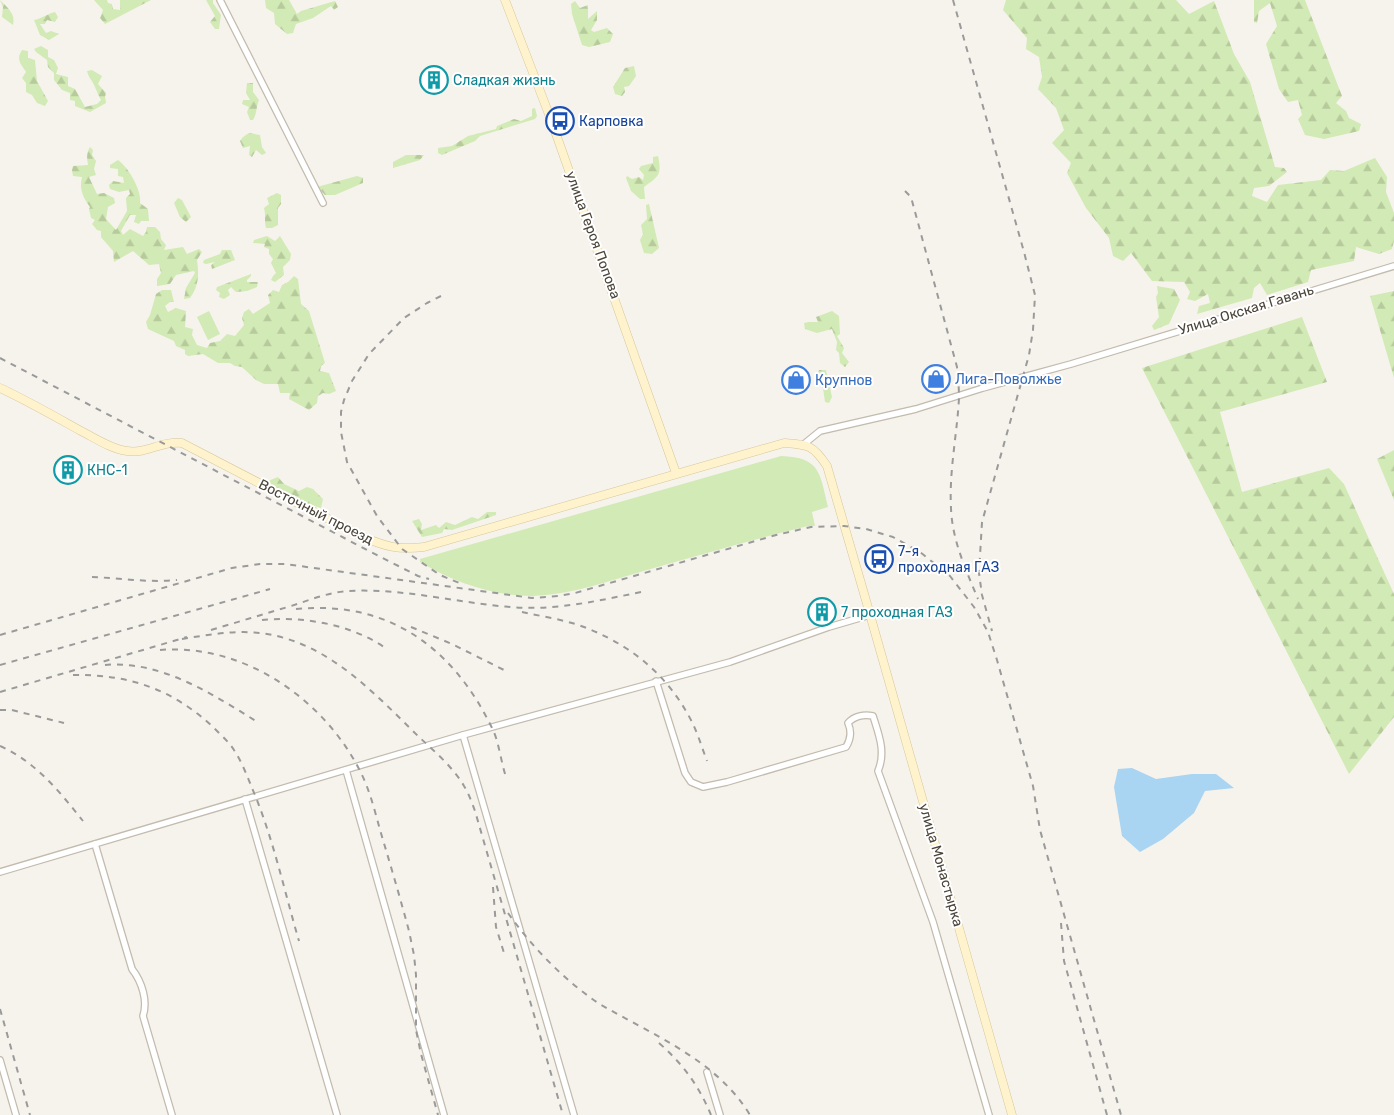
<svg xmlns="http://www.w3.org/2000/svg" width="1394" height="1115" font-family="Rubik,sans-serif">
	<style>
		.green { fill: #d2eab5 }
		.forest { fill: url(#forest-firs) }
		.water { fill: #a9d4f2 }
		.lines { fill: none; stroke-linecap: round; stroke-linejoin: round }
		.street-casing { stroke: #c2bbae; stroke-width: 8 }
		.secondary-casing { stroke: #d6c79b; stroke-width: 9 }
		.street { stroke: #fff; stroke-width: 5.5 }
		.secondary { stroke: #fff3cd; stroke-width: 8 }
		.rail { stroke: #9a9a9a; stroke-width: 2; stroke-dasharray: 6 6; stroke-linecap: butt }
		.labels { text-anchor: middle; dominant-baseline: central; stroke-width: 4; stroke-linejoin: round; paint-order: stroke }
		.culture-label { font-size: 14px; fill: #0d838f; stroke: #fff; text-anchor: start }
		.transit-label { font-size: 14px; fill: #164399; stroke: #fff; text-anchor: start }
		.street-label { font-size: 14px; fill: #4b4439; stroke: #fff }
		.shop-label { font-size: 14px; fill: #366cbe; stroke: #fff; text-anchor: start }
	</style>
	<defs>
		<pattern id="forest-firs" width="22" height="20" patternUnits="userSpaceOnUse" patternTransform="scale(1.25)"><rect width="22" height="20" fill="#d2eab5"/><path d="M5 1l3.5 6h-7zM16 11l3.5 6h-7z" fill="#b6ca9c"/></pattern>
	</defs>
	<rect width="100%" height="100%" fill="#f6f3ec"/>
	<g class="green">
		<path d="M209,311l11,23 -12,6 -11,-23z"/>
		<path d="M781,456c40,1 39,18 47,51l-16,5 3,14h-7c-54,13 -108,29 -161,44 -38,11 -76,25 -115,26 -40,0 -78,-14 -112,-34v-3z"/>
	</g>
	<g class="forest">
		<path d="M0,0c7,7 16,14 13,25l-11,-8 1,-10z"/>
		<path d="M94,0h13l1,3 4,1 1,5 7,1v-10h31l-46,24 -5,-6 3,-8z"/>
		<path d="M206,0h7v3l8,12 -2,14h-4l-5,-7 5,-6z"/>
		<path d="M265,0h24l8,14 4,-3 34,-10 3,6 -4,3 -3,-4 -18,12 -17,6 -3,9 -6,1 -12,-10 -1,-11 -8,-5z"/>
		<path d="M1006,0h170l13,14 25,-13 20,53 16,28 25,85 9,1 3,4 -18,14 -15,2 -2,8 15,6 11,-17 43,-5 9,-10 14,1 31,-13 12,19 -1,15 8,21v28l-2,8 -13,5 -23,-7 -2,14 -43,9 -3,12 -41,13 -7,-12 -6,5 -2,10 -55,16 2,-8 11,-3 -2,-9 -13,7 -8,-2 3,-7 -6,-10 -32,-1 -21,-28 -8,8 -10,-5 -4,-18 -23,-30 -19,-35 4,-10 -19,-20 12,-13 -8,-22 -18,-19 4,-12 -3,-20 -13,-8 1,-11 -24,-28z"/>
		<path d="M1254,0h51l37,96 -6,7 10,8 3,7 12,6 -2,7 -35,8 -19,-4 -7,-16 4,-4 -4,-15 -10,2 -9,-13 -13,-45 11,-18 -7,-23 -11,8 -2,12 -3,-1z"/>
		<path d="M575,1l5,7 8,-3v14l9,-8v9l-6,10 3,2 13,-4 6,6 -3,8 -21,5 -7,-2 -10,-31 -1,-10z"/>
		<path d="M55,12l3,5 -3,5 -8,-2 -2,4h-5l6,9 5,-2 8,3 -10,6 -9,-5 -6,-15c9,-2 13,-6 21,-8z"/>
		<path d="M41,46l7,4v7l6,3 4,8 -2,6 12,3v9l7,3 10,18 12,-3 4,-4c-3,-5 -4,-9 -7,-15 -2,-6 -5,-6 -7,-14l5,-1 10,6 -4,8 8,9 -1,4 1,6 -16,9 -15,-6v-5l-5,-1v-7l-8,-3 -8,-10v-7l-6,-6 -1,-7 -11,-8 -2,-3z"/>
		<path d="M22,50l6,1v7l7,2 2,21 11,20 -3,5 -8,-3 -5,-8 -6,-3v-9l-4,-5 4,-6c-6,-9 -10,-13 -4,-22z"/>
		<path d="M634,66l2,10 -7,10 -5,1 1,5 -3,4 -7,-2 -2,-7 12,-19z"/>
		<path d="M247,83h6v9l6,8c-3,7 -2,14 -6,20h-3l-3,-8 2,-5 -7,-3 1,-4h7l-4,-7z"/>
		<path d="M535,108l2,8 -2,3 -55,17 -5,5 -33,14 -4,-2v-5l14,-2 16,-10 28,-7 1,-3 17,-7 7,2 11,-5v-7z"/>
		<path d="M249,133l11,2 2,12 4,6 -4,2 -6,-5 -4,7 -3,-2 1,-9 -7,2 -3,-7 3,-4z"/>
		<path d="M90,147l3,3 -1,5 4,6 -2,8 2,6 -7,2 8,17 7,-1 10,5 1,5 -7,4 -2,12 10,11 11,-19 -1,-13 4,-4 -1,-4 -10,2 -9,-3 -1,-4 4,-4 11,2 -1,-6 -5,-1v-7l-8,-1v-3l8,-5c10,7 24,30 22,43l8,6 1,12h-8l-2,3 -5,-2 2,-7h-6l-9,16 2,4 7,-6 13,7 3,-4 1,-5h8l5,5 1,7 5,6 -2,5 19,-3 4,7 12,-5 3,3 -5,8c2,15 2,25 -7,38l-6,1 2,-11 9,-15 -1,-2 -18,4 -6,9 -13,2v-7l4,-6 -2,-9 -10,1 -16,-14 -19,11 -1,-11 -12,-14v-6l-4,-1 -5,-6 3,-4 -4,-2 -2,-9 1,-2c-7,-9 -11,-18 -8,-30l-9,-1 -1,-6 1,-4 15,-1c-1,-7 -2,-12 2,-18z"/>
		<path d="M406,155h18l-4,5 -27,8v-6z"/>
		<path d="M658,156c4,19 1,20 -14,31l1,12h-5l-9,-8 -5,-13 1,-2 5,3 7,-2 4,3 1,-5 -5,-6 2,-3 12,-3v-6z"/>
		<path d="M357,176l6,2v5l-28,12h-10l-8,-8z"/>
		<path d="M277,193l4,2v9l-3,4v17l-6,3h-6c-2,-8 0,-13 -2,-20l5,-4 -2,-6z"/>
		<path d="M178,198l4,2 9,17 -5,5 -6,-5 -6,-14z"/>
		<path d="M649,204l10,44 -7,6 -8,-1 -4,-13 3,-6 -2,-9 6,-6 -1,-14z"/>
		<path d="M267,236l8,5 5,-5 11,18 -1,6 -7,7 1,8 -9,7 -4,-2 2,-4 3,-3 -5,-10 2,-4 -4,-5v-5l-5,-2 1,-3 -12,-1 1,-3z"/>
		<path d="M222,250h9l4,10 -23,9 -1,-4 4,-3 -9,2 -3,-1 1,-3 16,-6z"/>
		<path d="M251,274v2l-4,4v2h11l-1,5 -10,4 -11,1 -5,-5 -3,3 2,5 -6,4 -5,-2 1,-4 -4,-3 1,-3z"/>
		<path d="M294,276l4,3 3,25 8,7 16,52 -4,3 -1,5 9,2 7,18 -7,3 -6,-1 -5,3 -1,7 -8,7 -20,-11 1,-6h-10l-2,-9h-14l-8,-4 -14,-13 -7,-1 -5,-3h-12l-15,-9 -15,2 -3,-2v-4l-9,-4 -2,-5 -26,-12 -2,-7 4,-7 6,-21 6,-4h9l3,12h-4l-5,4 3,6 8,-4 10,3 -1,16 8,2 -1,6 5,10 10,3 3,-5 10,-2 7,-7 8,2 9,-11 -2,-7 2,-6 5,-3 4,5 17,-11 -2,-8 5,-5 6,2 3,-7 6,-3z"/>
		<path d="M1157,286l17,3 6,11 -11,24 -15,6 -2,-4 7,-9 -3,-20 2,-4z"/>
		<path d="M1394,291v87l-24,-82z"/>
		<path d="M832,311l7,5 1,18 -3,2 7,12 -2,5 7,9 -4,5 -5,-4 -1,-10 -3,-3 1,-8 -5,-13 -15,4 -12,-4 -1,-6 5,-1h9l-2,-5z"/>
		<path d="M1302,317l25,65 -107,30 22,80 87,-24 15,16 50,110v123l-45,57 -207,-406z"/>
		<path d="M819,370h7l6,27 -3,6 -4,-1 -2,-14 -7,-10z"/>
		<path d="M1394,450v50l-17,-41z"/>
		<path d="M278,477l6,7 15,7 8,-4 6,2 10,10 -2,9 -17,-5 -8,-7 -20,-7 -8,-8z"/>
		<path d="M487,512h9v3l-44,15 -8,-1 -2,4 -20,4 -10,-16 7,-2 3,5 -1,6 15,-5 3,3 7,-6 9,3 17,-8 6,2z"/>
	</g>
	<path class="water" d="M1132,768l24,11 36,-5h24l18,14 -29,3 -11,22 -31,26 -23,13 -18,-16 -8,-49 4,-18z"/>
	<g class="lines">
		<defs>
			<g id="street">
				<path d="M220,0l103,203"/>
				<path d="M804,444l16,-13 96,-22 67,-21 88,-24 323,-98"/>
				<path d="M656,681l29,92 6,9 12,5 24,-5 119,-35c5,-8 6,-15 2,-24 6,-7 16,-9 25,-7 6,19 13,36 5,55l55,151 56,193"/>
				<path d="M463,735l111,380"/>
				<path d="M346,770l98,345"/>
				<path d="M245,799l92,316"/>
				<path d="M95,844l37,125c10,13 16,32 11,47l29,99"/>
				<path d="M0,872l463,-137 267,-73 99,-35 41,-12"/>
				<path d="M0,1060l16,55"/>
				<path d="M707,1072l13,43"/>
			</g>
			<g id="secondary">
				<path d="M505,0l45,117 126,356"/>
				<path d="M0,388c28,13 54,28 81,43 14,7 30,18 46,20 21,3 32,-10 55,-8l181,94c24,10 35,13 61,10l360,-104c25,2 29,2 43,23l38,131 147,518"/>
			</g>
		</defs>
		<use href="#street" class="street-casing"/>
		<use href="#secondary" class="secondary-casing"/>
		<use href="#street" class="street"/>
		<use href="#secondary" class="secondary"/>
		<g class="rail">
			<path d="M953,0l71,252 11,43 -2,35 -4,25 -47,167 -3,51 3,22 10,36"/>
			<path d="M905,191l6,6 46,170c1,10 2,21 2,31 -2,37 -10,73 -8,110 1,32 15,62 27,91"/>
			<path d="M441,296l-14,7 -23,15 -35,36 -17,27 -8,19 -3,12v20l6,30 30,54 25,33 38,26 24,10"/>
			<path d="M0,358l369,193 49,25 11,3"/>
			<path d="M92,577c28,1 57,6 85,3"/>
			<path d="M296,609c93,-9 158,39 197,121 6,13 8,32 13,47"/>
			<path d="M522,612c22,5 46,8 67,17 46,19 80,48 103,93 6,12 10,26 15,39"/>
			<path d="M262,620c40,-4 88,4 122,27"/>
			<path d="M411,627l41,17 52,26"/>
			<path d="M211,630c27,-8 53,-16 80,-24 19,-6 38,-14 58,-15 55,-3 108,12 162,16 46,4 90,-7 135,-16"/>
			<path d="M0,635l232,-67 28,-4h25l247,34 26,-2 17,-3 201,-58 35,-8 33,-1 22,3 27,8 27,15 30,24 24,31 14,25 9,28 36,126 7,44 81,285"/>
			<path d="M182,639c31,-5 64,-11 95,-3 58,14 99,59 141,100 16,15 35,31 46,50 5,8 8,17 11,25l88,304"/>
			<path d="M160,650c83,-7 164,49 200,121 11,21 16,46 23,69 9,30 18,61 26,91l5,24 2,20v55l5,24 17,61"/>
			<path d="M0,665l270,-76"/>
			<path d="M105,665c56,-5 109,30 154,58"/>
			<path d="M73,675c55,-1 100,14 141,53 7,7 15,14 20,22 8,12 13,26 18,38 21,49 32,102 47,153"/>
			<path d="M0,692l187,-55"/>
			<path d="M0,710h12l52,13"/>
			<path d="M0,746c36,16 59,45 83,75"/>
			<path d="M493,887l3,40 8,26"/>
			<path d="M508,913c24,34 55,66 90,90 54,32 118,56 152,112"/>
			<path d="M1061,923l3,38 43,154"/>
			<path d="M0,1009l30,106"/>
			<path d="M659,1043c24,21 40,43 52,72"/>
		</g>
	</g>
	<defs>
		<symbol id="building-ring" viewBox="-11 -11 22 22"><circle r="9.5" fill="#fff" stroke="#0f9aa8" stroke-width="1.5"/><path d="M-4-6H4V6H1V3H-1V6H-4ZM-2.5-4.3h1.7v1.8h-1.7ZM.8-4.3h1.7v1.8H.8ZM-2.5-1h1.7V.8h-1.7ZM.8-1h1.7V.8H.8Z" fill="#0f9aa8"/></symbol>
		<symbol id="bus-ring" viewBox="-11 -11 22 22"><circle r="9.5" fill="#fff" stroke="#1a4fb4" stroke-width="1.5"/><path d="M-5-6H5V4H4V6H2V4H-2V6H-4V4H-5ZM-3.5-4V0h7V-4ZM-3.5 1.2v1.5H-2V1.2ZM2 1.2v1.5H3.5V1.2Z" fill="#1a4fb4"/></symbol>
		<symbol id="shop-ring" viewBox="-11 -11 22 22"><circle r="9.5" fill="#fff" stroke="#3f7fe0" stroke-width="1.5"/><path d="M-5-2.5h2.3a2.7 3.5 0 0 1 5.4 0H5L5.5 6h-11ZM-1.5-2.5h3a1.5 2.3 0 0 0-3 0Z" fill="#3f7fe0"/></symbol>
	</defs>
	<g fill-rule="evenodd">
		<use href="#building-ring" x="418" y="64" width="32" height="32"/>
		<use href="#bus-ring" x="544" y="105" width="32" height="32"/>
		<use href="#shop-ring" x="920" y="363" width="32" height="32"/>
		<use href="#shop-ring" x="780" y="364" width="32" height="32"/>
		<use href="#building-ring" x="52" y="454" width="32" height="32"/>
		<use href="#bus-ring" x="863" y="543" width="32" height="32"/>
		<use href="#building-ring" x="806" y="596" width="32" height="32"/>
	</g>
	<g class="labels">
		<g class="culture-label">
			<text x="453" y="80">Сладкая жизнь</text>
			<text x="87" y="470">КНС-1</text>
			<text x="841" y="612">7 проходная ГАЗ</text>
		</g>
		<g class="transit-label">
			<text x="579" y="121">Карповка</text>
			<text x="898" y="551">7-я<tspan x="898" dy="16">проходная ГАЗ</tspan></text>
		</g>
		<g class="street-label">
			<text transform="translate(593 235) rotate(70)">улица Героя Попова</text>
			<text transform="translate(1246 310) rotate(-17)">Улица Окская Гавань</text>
			<text transform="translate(316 512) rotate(27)">Восточный проезд</text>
			<text transform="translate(941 865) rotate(74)">улица Монастырка</text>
		</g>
		<g class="shop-label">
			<text x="955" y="379">Лига-Поволжье</text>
			<text x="815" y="380">Крупнов</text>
		</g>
	</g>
</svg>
